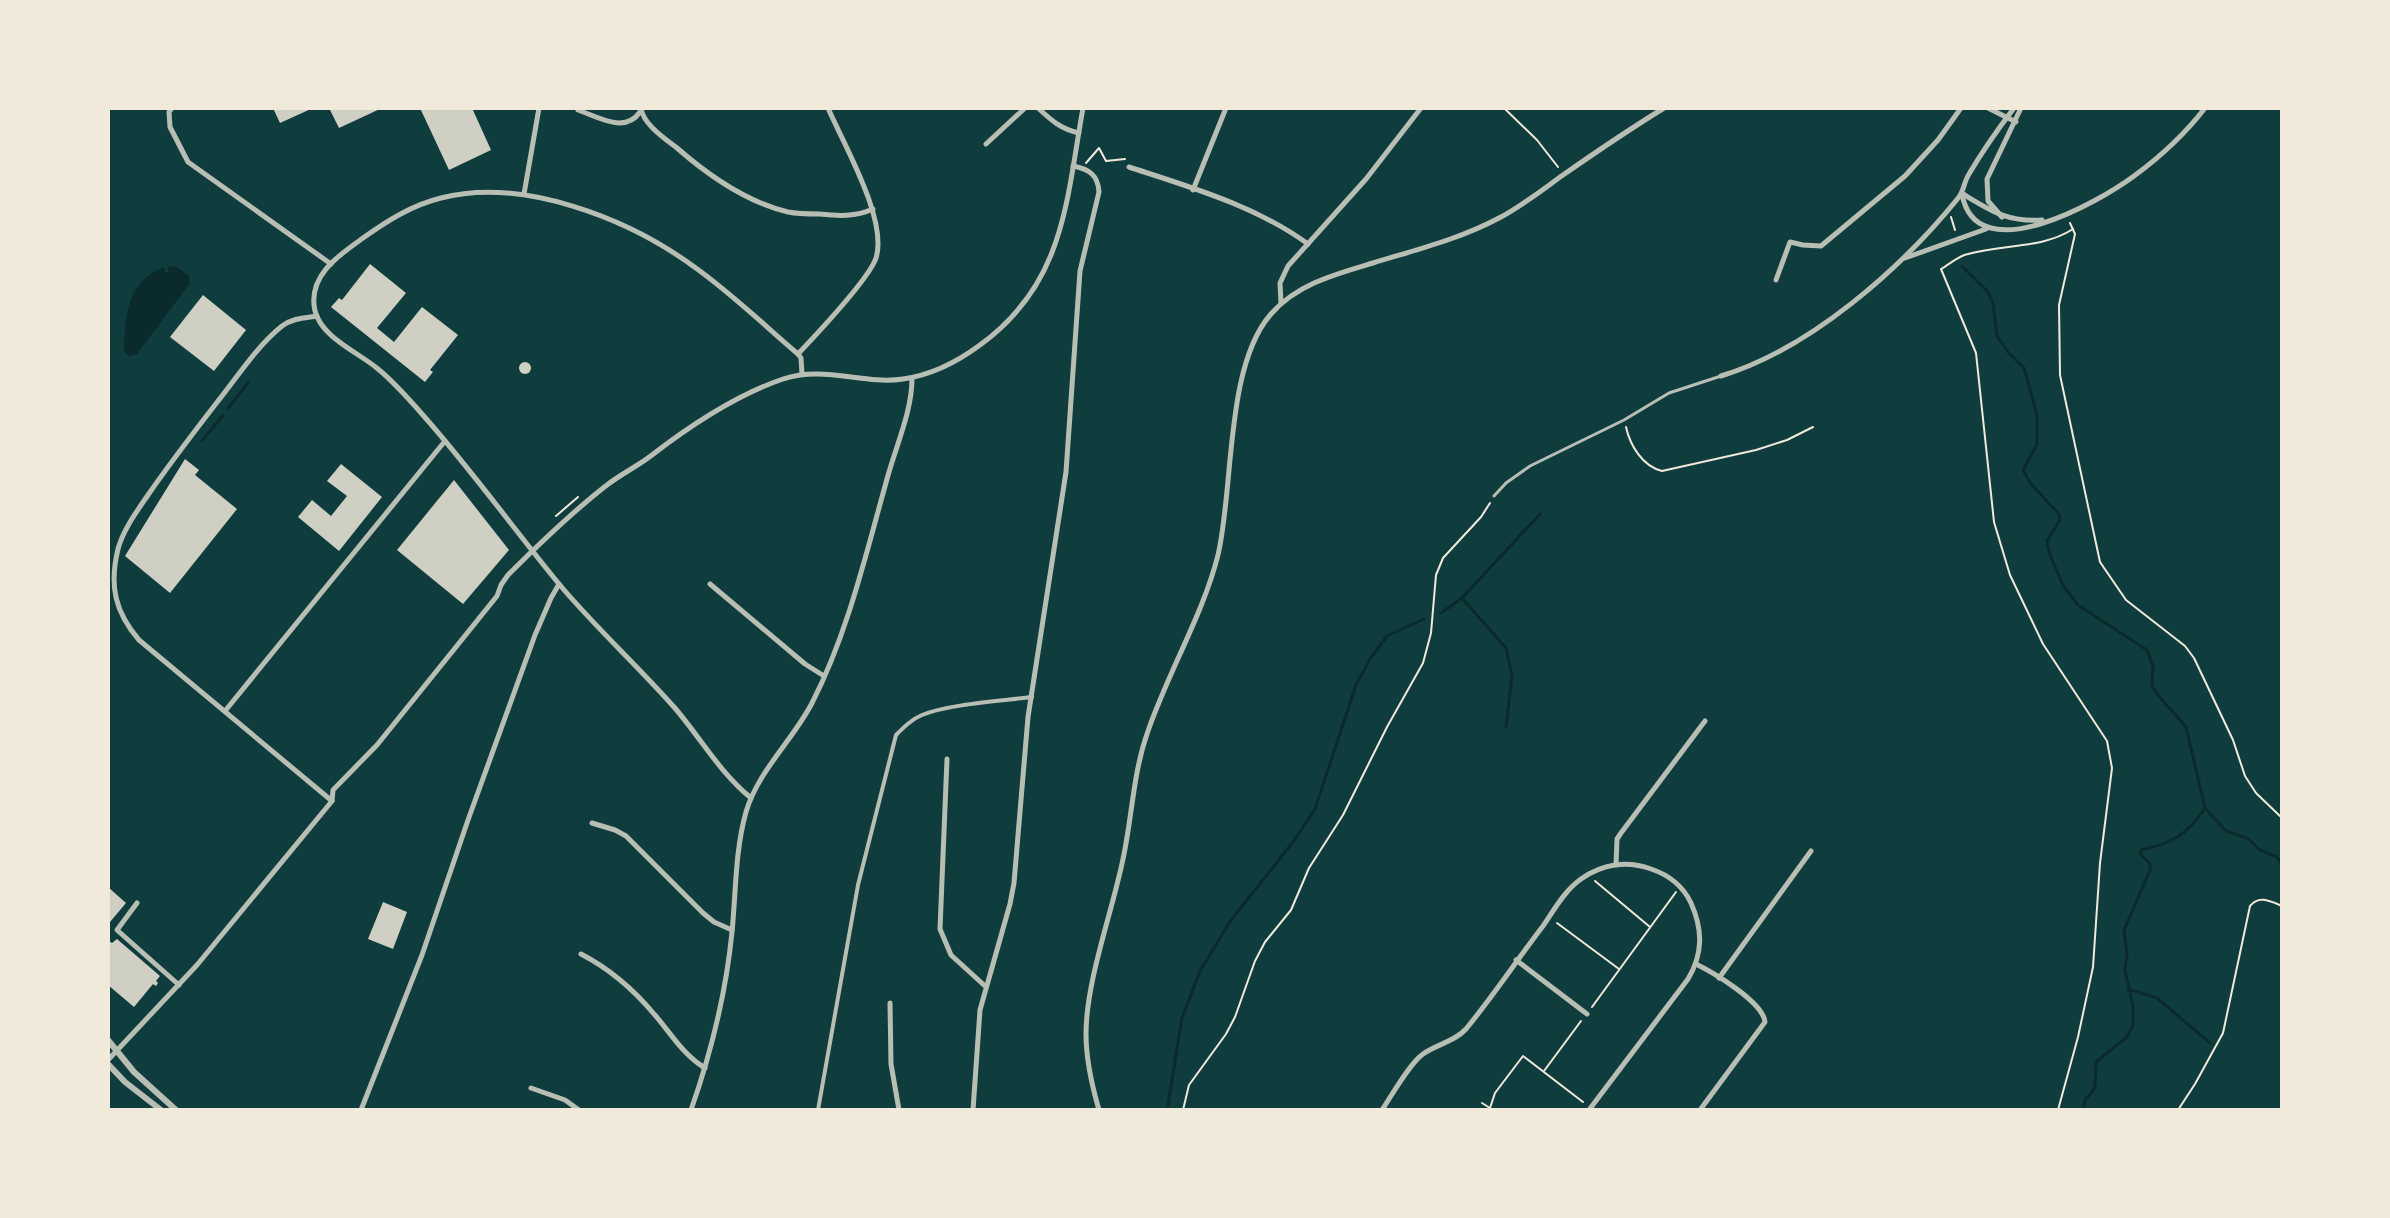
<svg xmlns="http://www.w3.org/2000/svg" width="2390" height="1218" font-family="'Space Grotesk',sans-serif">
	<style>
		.water { fill: #0a2a2b }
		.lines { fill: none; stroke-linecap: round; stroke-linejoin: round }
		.stream { stroke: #0a2a2b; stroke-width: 3 }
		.building { fill: #cfcfc3 }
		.path { stroke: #f1e9da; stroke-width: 2 }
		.service { stroke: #b8beb3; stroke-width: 3 }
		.pedestrian { stroke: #b8beb3; stroke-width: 4 }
		.minor { stroke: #b8beb3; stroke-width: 5 }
		.tertiary { stroke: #b8beb3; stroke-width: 6 }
	</style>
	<rect width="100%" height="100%" fill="#0f3d3e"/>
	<path class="water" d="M168,266l9,1 12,9 1,7 -53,71 -8,2 -5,-5c1,-34 3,-71 40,-84l1,5h3z"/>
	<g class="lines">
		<g class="stream">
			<path d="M1962,266l26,26 5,12 4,32 11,16 16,16 13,47v29l-14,26 8,14 28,30 1,6 -13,21 3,14 14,32 14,18 69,45 6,17 -1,18 4,8 30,34 19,81c-18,27 -32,35 -64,42v5l9,9v6l-26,60 3,25 -2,15 8,37v19l-6,11 -31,25 -1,26 -10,12 -2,10"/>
			<path d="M228,408l20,-25"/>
			<path d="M202,441l21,-26"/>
			<path d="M1462,598l44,50 6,28 -6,51"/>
			<path d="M1441,613l21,-15 78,-84"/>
			<path d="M2205,808l21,23 23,8 11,11 17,7 5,9"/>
			<path d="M2128,989l29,9 53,45"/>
			<path d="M1168,1105l14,-87 18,-47 31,-51 62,-78 22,-33 41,-124 14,-26 17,-23 37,-17"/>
		</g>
	</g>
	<g class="building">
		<path d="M273,108h40l-33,15z"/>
		<path d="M329,108h53l-43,20z"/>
		<path d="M420,108h52l19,42 -42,20z"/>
		<path d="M370,264l36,29 -29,35 17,14 28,-35 36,28 -28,35 3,2 -8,10 -94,-75 8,-9 3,2z"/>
		<path d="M203,295l43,35 -32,41 -44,-34z"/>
		<circle cx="525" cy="368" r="6"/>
		<path d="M185,459l14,11 -4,5 42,34 -67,84 -45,-37z"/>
		<path d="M341,464l41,33 -43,54 -41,-34 14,-17 19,16 16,-20 -20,-15z"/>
		<path d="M454,480l55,70 -46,54 -66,-54z"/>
		<path d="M108,887l18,16 -16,19 -2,-2z"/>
		<path d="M383,902l24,10 -14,37 -25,-10z"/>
		<path d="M117,939l43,37 -4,5 2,2 -2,3 -3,-2 -19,23 -26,-22v-45l4,3z"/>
	</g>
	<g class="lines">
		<g class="path">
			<path d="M1504,108l33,32 21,27"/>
			<path d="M1086,163l13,-15 7,13 19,-2"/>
			<path d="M1951,217l4,13"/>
			<path d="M2070,223l5,11 -16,71 1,70 40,187 26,38 59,46 9,12 39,82 12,36 11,17 26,25"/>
			<path d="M1626,427c4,18 16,39 36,44l94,-21 31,-10 26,-13"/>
			<path d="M556,516l22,-19"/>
			<path d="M1595,881l55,46"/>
			<path d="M1557,923l62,46"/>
			<path d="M1592,1007l84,-115"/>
			<path d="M1544,1071l37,-50"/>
			<path d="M1482,1103l11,7"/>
			<path d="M1490,1108l5,-15 28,-37 60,46"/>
			<path d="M1183,1110l6,-25 37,-51 9,-17 20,-56 10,-19 26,-32 18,-42 34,-53 44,-88 36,-64 8,-30 5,-58 7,-17 38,-41 9,-14"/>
			<path d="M2058,1110l20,-73 15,-70 7,-104 12,-95 -5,-27 -64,-97 -33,-69 -16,-53 -18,-169 -35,-84c9,-5 17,-13 27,-15 35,-10 74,-5 105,-25"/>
			<path d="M2178,1110l17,-26 28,-51 27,-127c9,-11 20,-5 32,0"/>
		</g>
		<path class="service" d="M1494,496l12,-13 24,-17 94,-46 45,-27 52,-17"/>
		<path class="pedestrian" d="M818,1110l40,-225 38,-150c8,-8 16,-16 26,-20 27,-11 79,-14 110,-18"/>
		<g class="minor">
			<path d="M172,108l-3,4 1,15 18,35 143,102"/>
			<path d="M641,108c2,16 23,30 36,40 32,28 69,54 111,64 10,2 21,2 31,2 20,2 36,3 54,-5"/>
			<path d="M1038,108c14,13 23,21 41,25"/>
			<path d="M1988,108l28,14"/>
			<path d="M578,110c20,7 47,24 62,2"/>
			<path d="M986,144l39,-36"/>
			<path d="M1129,167c61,20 127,39 179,77"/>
			<path d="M1193,190l33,-82"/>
			<path d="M524,194l15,-86"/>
			<path d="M1962,194c14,78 137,8 172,-18 26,-19 51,-42 71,-68"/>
			<path d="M1963,194c28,17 44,28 79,26"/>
			<path d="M2002,217l-14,-16 -1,-22 34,-71"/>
			<path d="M1905,258l81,-29"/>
			<path d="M1776,280l14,-38 13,3 18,1 84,-70 33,-36 23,-32"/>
			<path d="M1281,303l-1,-20 8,-17 78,-87 55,-71"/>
			<path d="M317,316c-13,2 -24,2 -35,10 -25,20 -44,50 -64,75 -24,31 -48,62 -70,94 -11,16 -25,35 -30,54 -9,37 -3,63 21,91l193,161"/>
			<path d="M798,354c17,-18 71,-75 78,-96 12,-38 -32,-113 -48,-150"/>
			<path d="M1721,376c89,-27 180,-107 238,-179 5,-7 5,-15 10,-23 13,-22 29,-45 45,-66"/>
			<path d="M710,584l95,80 19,12"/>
			<path d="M225,711l220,-270"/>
			<path d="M947,759l-7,170 11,26 34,31"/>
			<path d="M751,798c-31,-25 -51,-61 -77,-91 -37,-42 -79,-80 -115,-123 -46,-56 -89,-116 -137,-170 -14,-16 -28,-32 -44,-45 -20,-17 -56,-31 -63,-58 -8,-35 24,-56 48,-73 24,-17 49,-33 78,-40 81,-21 186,20 252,68 37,26 71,59 105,88l3,4 1,16"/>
			<path d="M592,823l23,7 11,6 77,77 11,9 18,8"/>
			<path d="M1616,865l1,-26 4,-6 84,-112"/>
			<path d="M137,903l-20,27 62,55"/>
			<path d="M581,954c27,14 53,36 73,60 16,18 29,41 51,54"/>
			<path d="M1516,960l71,54"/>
			<path d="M1696,964c18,9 67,38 69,58l-65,88"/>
			<path d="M1719,978l92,-127"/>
			<path d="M890,1003l1,61 8,46"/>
			<path d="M108,1060l89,-95 135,-164 1,-11 44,-45 120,-149 4,-11 7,-10c31,-31 64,-63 99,-90 14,-11 31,-19 45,-30 39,-30 84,-60 131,-76 41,-14 80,6 120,0 29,-4 54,-17 77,-34 85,-62 86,-143 103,-237"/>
			<path d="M531,1088l34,12 14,10"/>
			<path d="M361,1110l61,-155 46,-135 67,-185 16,-37 8,-14"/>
			<path d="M691,1110c20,-57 35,-117 41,-178 4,-40 3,-81 14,-120 12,-41 47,-72 66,-109 37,-72 55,-154 77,-231 9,-31 23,-62 23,-94"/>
			<path d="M973,1110l7,-100 30,-106 4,-21 14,-166 38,-245 14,-201 19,-79c-1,-17 -10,-23 -26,-26"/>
			<path d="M1099,1110c-7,-24 -13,-50 -13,-76 0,-53 26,-121 37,-175 9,-41 10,-85 24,-125 20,-60 56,-119 71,-179 16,-68 7,-189 53,-241 26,-30 65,-40 102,-51 42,-13 87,-24 126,-45 23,-12 43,-28 64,-43 33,-23 67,-46 101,-67"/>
			<path d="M1382,1110c10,-15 28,-47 41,-56 14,-10 31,-12 43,-25 27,-33 51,-69 77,-103 11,-16 22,-36 38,-47 21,-15 46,-19 70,-10 18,6 32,17 40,34 12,27 12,51 -3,76l-99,131"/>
		</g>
		<g class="tertiary">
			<path d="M108,1040l26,32 42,38"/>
			<path d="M108,1064l17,18 36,28"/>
		</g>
	</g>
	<rect width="2390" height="1218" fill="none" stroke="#f1e9da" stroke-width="220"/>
</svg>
